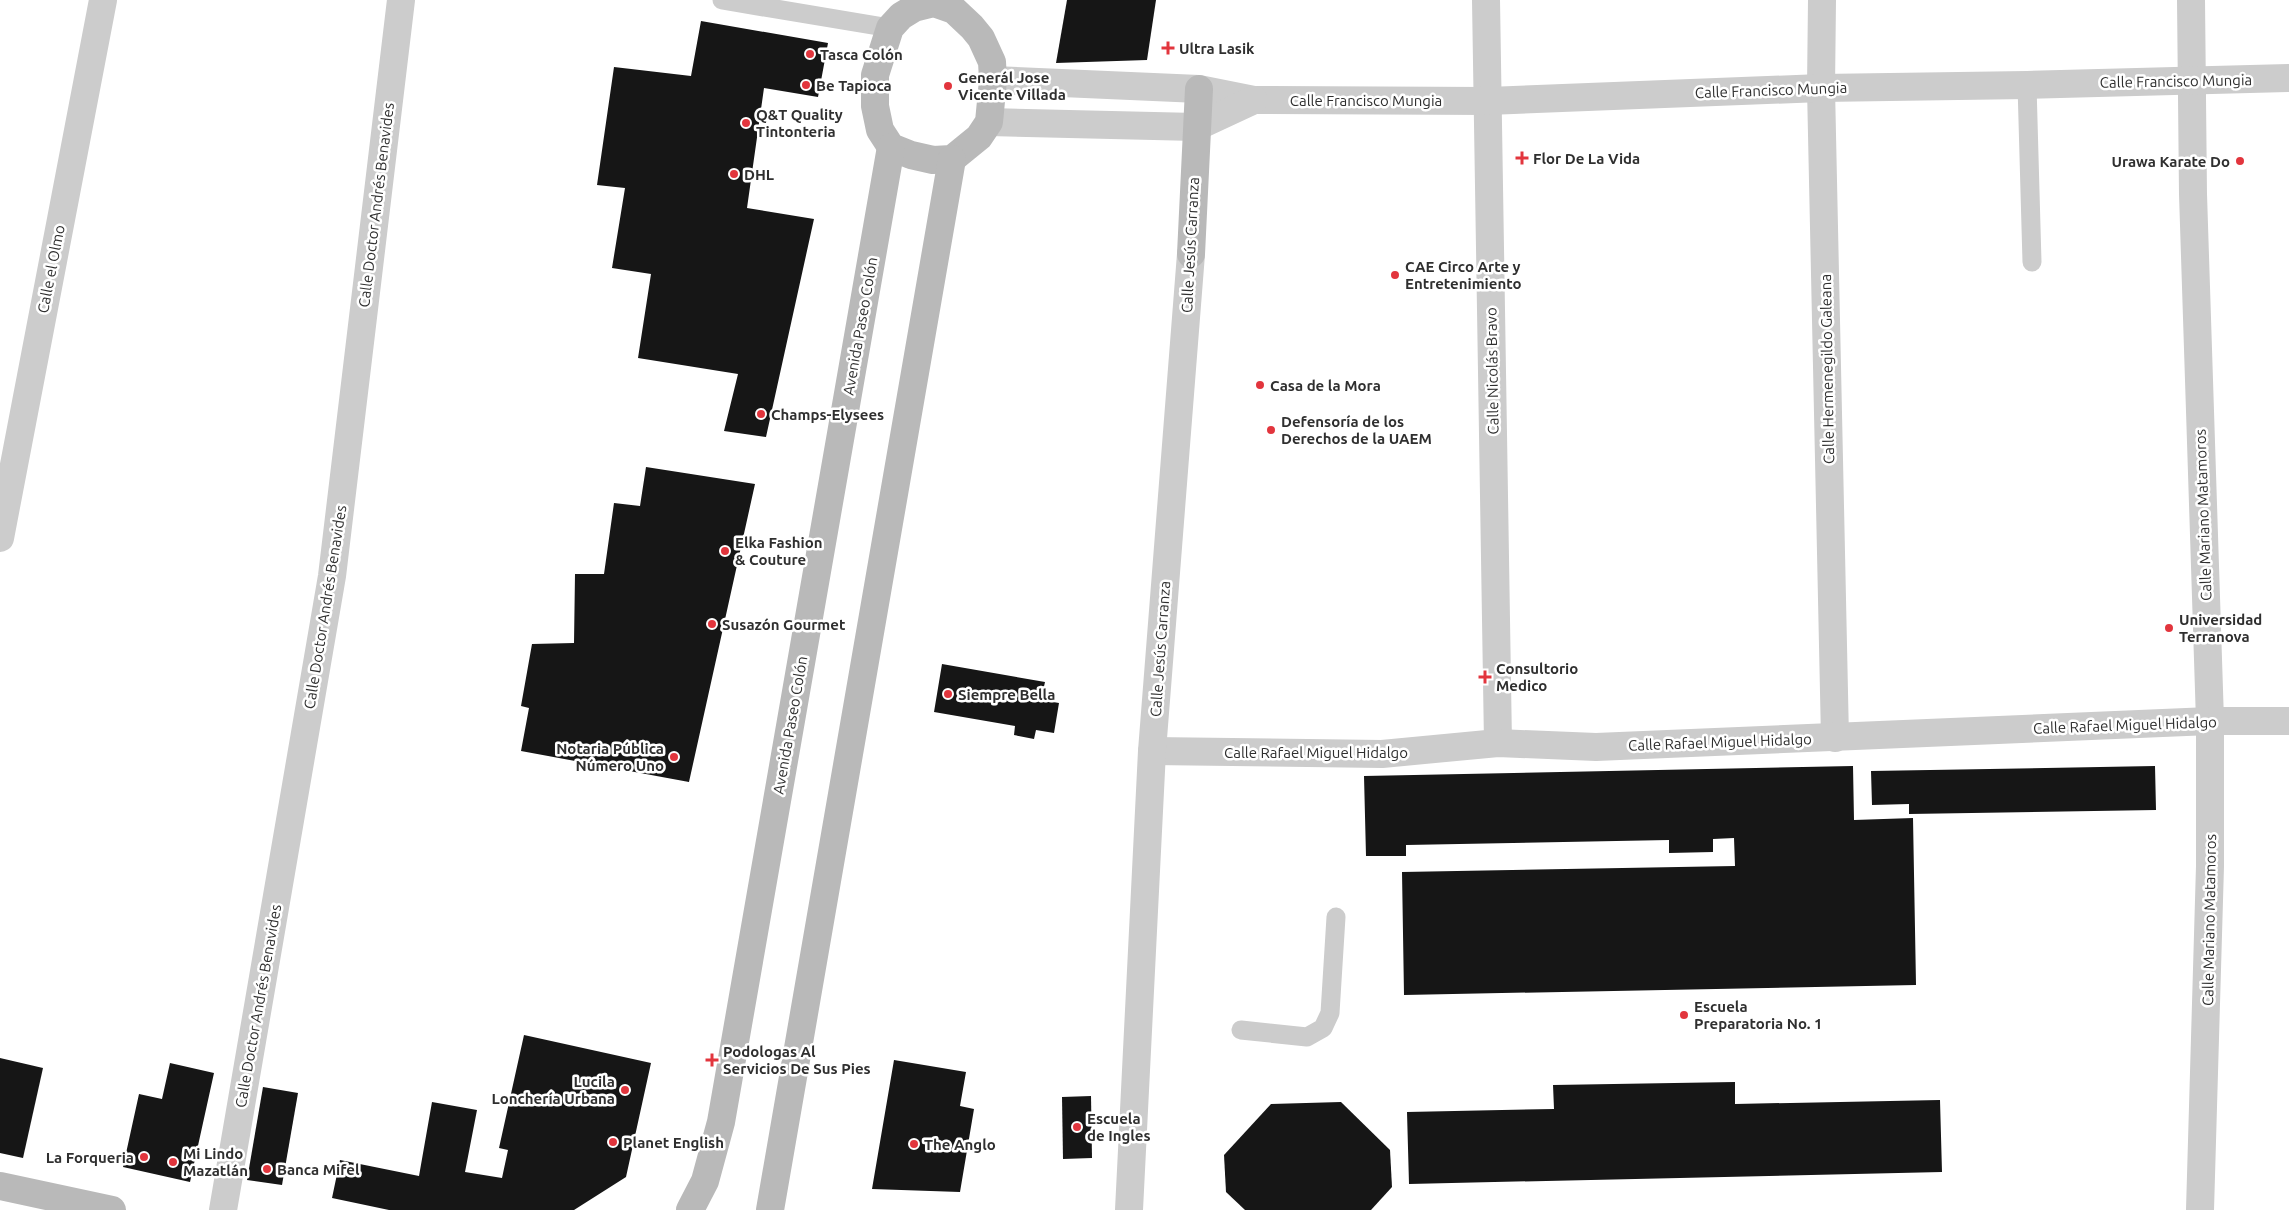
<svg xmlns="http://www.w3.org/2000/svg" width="2289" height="1210" font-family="Ubuntu,sans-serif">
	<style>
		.building { fill: #161616 }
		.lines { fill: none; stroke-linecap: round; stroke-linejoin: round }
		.lane { stroke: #ccc; stroke-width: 19 }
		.street { stroke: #ccc; stroke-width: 28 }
		.secondary { stroke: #b9b9b9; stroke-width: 28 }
		.poi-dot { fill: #e2353d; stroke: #fff; stroke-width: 2 }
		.labels { text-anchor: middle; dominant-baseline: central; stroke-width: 5; stroke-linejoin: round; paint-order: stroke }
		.poi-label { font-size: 15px; font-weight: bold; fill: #2f2f2f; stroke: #fff; text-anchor: start }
		.street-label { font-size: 15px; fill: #2f2f2f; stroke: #fff }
	</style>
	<rect width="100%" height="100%" fill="#fff"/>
	<g class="building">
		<path d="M1067,0h89l-9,60 -91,3z"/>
		<path d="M701,21l127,22 -10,54 -54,-9 -17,120 67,11 -48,218 -42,-6 14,-57 -100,-16 13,-84 -39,-6 13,-80 -28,-3 17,-118 77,9z"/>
		<path d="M646,467l109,17 -66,298 -168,-31 8,-43 -8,-2 11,-62 42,-1 1,-69h29l10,-71 26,3z"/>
		<path d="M942,664l103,18 -4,18 18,3 -5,30 -18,-3 -2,9 -20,-4 1,-9 -81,-14z"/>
		<path d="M1853,766l1,54 59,-2 3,167 -512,10 -2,-123 333,-6 -1,-28 -21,1v13l-44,1v-13l-263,5v11h-40l-2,-80z"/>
		<path d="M2155,766l1,44 -247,4v-10l-37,1 -1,-34z"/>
		<path d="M524,1035l127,28 -25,114 -52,33h-185l-57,-12 8,-38 79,16 13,-74 45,8 -12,62 37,6 6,-28 -9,-2z"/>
		<path d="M0,1058l43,10 -20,90 -23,-5z"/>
		<path d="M894,1060l72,12 -6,34 14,3 -14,83 -88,-3z"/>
		<path d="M170,1063l44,10 -24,109 -67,-15 16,-73 23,5z"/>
		<path d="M1735,1082v22l205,-4 2,72 -533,12 -2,-72 147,-3 -1,-24z"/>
		<path d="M263,1087l35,6 -16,92 -35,-5z"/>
		<path d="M1091,1096l1,62 -29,1 -1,-62z"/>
		<path d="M1341,1102l49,48 2,37 -21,23h-126l-19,-18 -2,-37 47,-51z"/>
	</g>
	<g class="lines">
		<g class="lane">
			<path d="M722,0l168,28"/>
			<path d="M2027,85l5,177"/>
			<path d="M1241,1030l66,7 16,-9 7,-15 6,-96"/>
		</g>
		<g class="street">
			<path d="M1486,0l12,743"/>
			<path d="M1822,0l-1,88 14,650"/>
			<path d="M2191,0l2,194 17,527v145l-10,344"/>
			<path d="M993,80l206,9 55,11 234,1 333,-13 206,-3 262,-7"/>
			<path d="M989,122l207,5 58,-27"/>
			<path d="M0,538l103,-538"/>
			<path d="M1152,751l230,3 116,-11 98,4 614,-26h79"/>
			<path d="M223,1210l109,-634 69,-576"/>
			<path d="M1129,1210l23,-459 39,-497"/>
		</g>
		<g class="secondary">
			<path d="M934,3l20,7 18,17 9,11 11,24 1,18 -4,42 -10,15 -27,22 -19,1 -22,-5 -20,-8 -11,-17 -5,-24v-31l15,-47 11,-12 13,-8z"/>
			<path d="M1191,254l8,-165"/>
			<path d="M0,1186l112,24"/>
			<path d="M690,1210l15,-29 16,-59 170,-975"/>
			<path d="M770,1210l182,-1051"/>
		</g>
	</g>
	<g class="poi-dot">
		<path d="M1165.5 40.5h5v5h5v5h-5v5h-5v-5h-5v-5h5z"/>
		<circle cx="810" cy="54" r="5"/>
		<circle cx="806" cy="85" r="5"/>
		<circle cx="948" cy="86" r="5"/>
		<circle cx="746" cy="123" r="5"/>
		<path d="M1519.5 150.5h5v5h5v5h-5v5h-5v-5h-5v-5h5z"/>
		<circle cx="2240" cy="161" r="5"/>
		<circle cx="734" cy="174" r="5"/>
		<circle cx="1395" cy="275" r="5"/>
		<circle cx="1260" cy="385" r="5"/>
		<circle cx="761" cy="414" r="5"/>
		<circle cx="1271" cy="430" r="5"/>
		<circle cx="725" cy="551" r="5"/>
		<circle cx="712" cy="624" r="5"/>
		<circle cx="2169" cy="628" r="5"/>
		<path d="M1482.5 669.5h5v5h5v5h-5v5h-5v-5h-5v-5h5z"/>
		<circle cx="948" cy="694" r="5"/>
		<circle cx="674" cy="757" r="5"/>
		<circle cx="1684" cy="1015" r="5"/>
		<path d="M709.5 1052.5h5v5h5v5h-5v5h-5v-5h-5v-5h5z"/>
		<circle cx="625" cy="1090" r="5"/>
		<circle cx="1077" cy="1127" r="5"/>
		<circle cx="613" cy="1142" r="5"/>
		<circle cx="914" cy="1144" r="5"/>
		<circle cx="144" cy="1157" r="5"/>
		<circle cx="173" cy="1162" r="5"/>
		<circle cx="267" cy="1169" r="5"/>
	</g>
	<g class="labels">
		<g class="poi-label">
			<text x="1179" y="48">Ultra Lasik</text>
			<text x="820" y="54">Tasca Colón</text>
			<text x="958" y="77">Generál Jose<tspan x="958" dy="17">Vicente Villada</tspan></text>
			<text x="816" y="85">Be Tapioca</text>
			<text x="756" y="114">Q&amp;T Quality<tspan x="756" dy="17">Tintonteria</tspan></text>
			<text x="1533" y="158">Flor De La Vida</text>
			<text x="2230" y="161" text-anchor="end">Urawa Karate Do</text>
			<text x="744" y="174">DHL</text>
			<text x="1405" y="266">CAE Circo Arte y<tspan x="1405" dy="17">Entretenimiento</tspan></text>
			<text x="1270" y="385">Casa de la Mora</text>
			<text x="771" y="414">Champs-Elysees</text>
			<text x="1281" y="421">Defensoría de los<tspan x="1281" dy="17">Derechos de la UAEM</tspan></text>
			<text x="735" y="542">Elka Fashion<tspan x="735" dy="17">&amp; Couture</tspan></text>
			<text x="2179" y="619">Universidad<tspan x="2179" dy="17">Terranova</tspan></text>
			<text x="722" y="624">Susazón Gourmet</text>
			<text x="1496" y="668">Consultorio<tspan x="1496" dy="17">Medico</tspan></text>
			<text x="958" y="694">Siempre Bella</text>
			<text x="664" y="748" text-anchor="end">Notaria Pública<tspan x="664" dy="17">Número Uno</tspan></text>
			<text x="1694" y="1006">Escuela<tspan x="1694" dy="17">Preparatoria No. 1</tspan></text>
			<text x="723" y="1051">Podologas Al<tspan x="723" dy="17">Servicios De Sus Pies</tspan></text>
			<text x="615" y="1081" text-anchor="end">Lucila<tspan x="615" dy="17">Lonchería Urbana</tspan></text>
			<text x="1087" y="1118">Escuela<tspan x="1087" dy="17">de Ingles</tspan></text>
			<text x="623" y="1142">Planet English</text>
			<text x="924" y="1144">The Anglo</text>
			<text x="183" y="1153">Mi Lindo<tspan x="183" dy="17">Mazatlán</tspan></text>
			<text x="134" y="1157" text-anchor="end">La Forqueria</text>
			<text x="277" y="1169">Banca Mifel</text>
		</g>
		<g class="street-label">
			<text transform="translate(2176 81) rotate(-1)">Calle Francisco Mungia</text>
			<text transform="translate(1771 90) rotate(-2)">Calle Francisco Mungia</text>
			<text x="1366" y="100">Calle Francisco Mungia</text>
			<text transform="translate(376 205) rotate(-83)">Calle Doctor Andrés Benavides</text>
			<text transform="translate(1190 245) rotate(-87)">Calle Jesús Carranza</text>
			<text transform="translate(51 269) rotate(-79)">Calle el Olmo</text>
			<text transform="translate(860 326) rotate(-80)">Avenida Paseo Colón</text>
			<text transform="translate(1827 369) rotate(-91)">Calle Hermenegildo Galeana</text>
			<text transform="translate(1492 371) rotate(-91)">Calle Nicolás Bravo</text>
			<text transform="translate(2203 515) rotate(-92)">Calle Mariano Matamoros</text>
			<text transform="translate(325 607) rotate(-81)">Calle Doctor Andrés Benavides</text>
			<text transform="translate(1160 649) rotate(-86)">Calle Jesús Carranza</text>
			<text transform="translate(790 725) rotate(-80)">Avenida Paseo Colón</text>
			<text transform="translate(2125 725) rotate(-2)">Calle Rafael Miguel Hidalgo</text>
			<text transform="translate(1720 742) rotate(-2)">Calle Rafael Miguel Hidalgo</text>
			<text x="1316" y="752">Calle Rafael Miguel Hidalgo</text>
			<text transform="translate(2209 920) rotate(-89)">Calle Mariano Matamoros</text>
			<text transform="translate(258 1006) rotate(-80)">Calle Doctor Andrés Benavides</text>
		</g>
	</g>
</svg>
